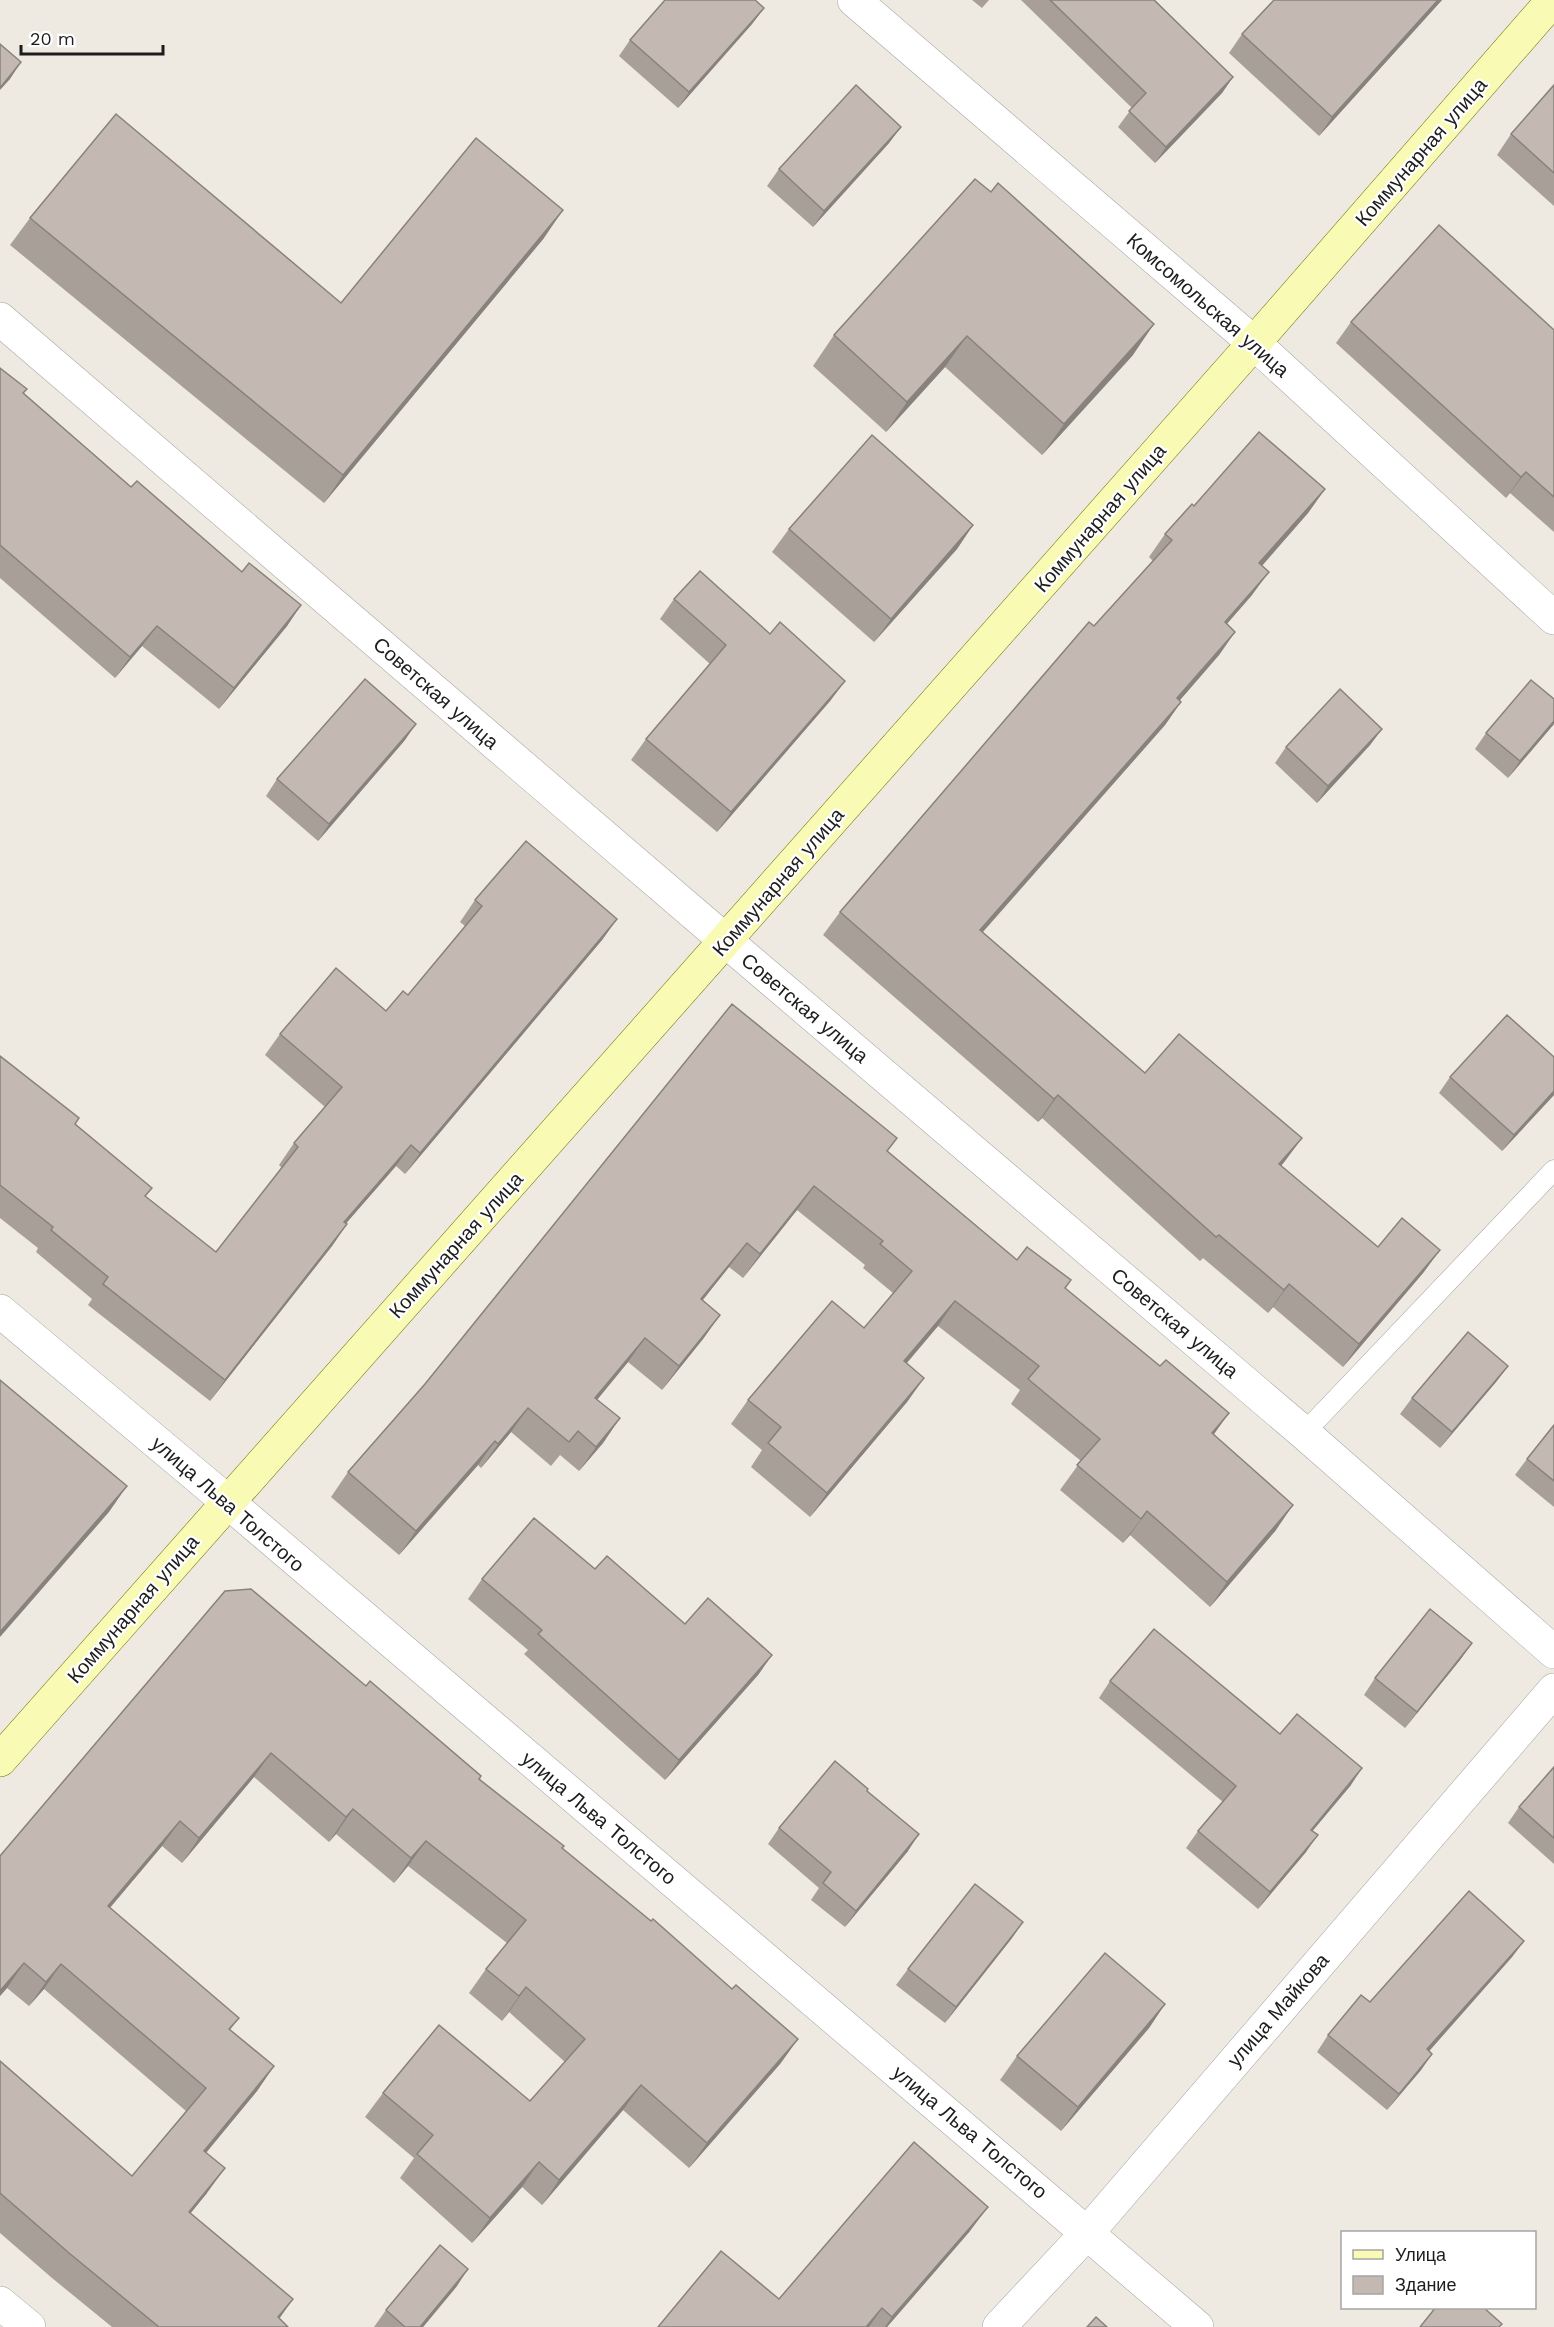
<svg xmlns="http://www.w3.org/2000/svg" width="1554" height="2327" font-family="'Work Sans',sans-serif">
	<style>
		.lines { fill: none; stroke-linecap: round; stroke-linejoin: round }
		.service-casing { stroke: #a4a4a4; stroke-width: 21 }
		.minor-casing { stroke: #a4a4a4; stroke-width: 34 }
		.tertiary-casing { stroke: #a4a4a4; stroke-width: 34 }
		.secondary-casing { stroke: #6c7503; stroke-width: 34 }
		.service { stroke: #fff; stroke-width: 20 }
		.minor { stroke: #fff; stroke-width: 33 }
		.tertiary { stroke: #fff; stroke-width: 33 }
		.secondary { stroke: #f9fab4; stroke-width: 33 }
		.wall { fill: #a89f99 }
		.shaded-wall { fill: #88827d }
		.building { fill: #c3b9b2; stroke: #88827d; stroke-width: 1.5 }
		.labels { text-anchor: middle; dominant-baseline: central; stroke-width: 4.5; stroke-linejoin: round; paint-order: stroke }
		.street-label { font-size: 20px; fill: #1d1d1d; stroke: #fff }
	</style>
	<rect width="100%" height="100%" fill="#eeeae2"/>
	<g class="lines">
		<defs>
			<path id="service" d="M1304,1433l250,-263"/>
			<g id="minor">
				<path d="M854,0l400,343 300,275"/>
				<path d="M726,941l578,492 250,219"/>
				<path d="M228,1502l969,825"/>
				<path d="M0,2303l29,24"/>
				<path d="M999,2327l89,-95 466,-542"/>
			</g>
			<g id="tertiary">
				<path d="M0,319l726,622"/>
				<path d="M0,1311l228,191"/>
			</g>
			<path id="secondary" d="M0,1760l1254,-1417 299,-343"/>
		</defs>
		<use href="#service" class="service-casing"/>
		<use href="#minor" class="minor-casing"/>
		<use href="#tertiary" class="tertiary-casing"/>
		<use href="#secondary" class="secondary-casing"/>
		<use href="#service" class="service"/>
		<use href="#minor" class="minor"/>
		<use href="#tertiary" class="tertiary"/>
		<use href="#secondary" class="secondary"/>
	</g>
	<g class="wall">
		<path d="M972,0h17l-7,8z"/>
		<path d="M1021,0h134l78,77 -11,16 -67,70 -37,-36 14,-19z"/>
		<path d="M1274,0h168l-123,136 -90,-83 13,-19z"/>
		<path d="M764,8l-12,16 -74,84 -59,-52 11,-16z"/>
		<path d="M1554,85v121l-57,-51 14,-21z"/>
		<path d="M901,127l-12,16 -76,84 -46,-41 12,-17z"/>
		<path d="M975,179l158,176 -91,100 -97,-88 -59,65 -73,-66 21,-31z"/>
		<path d="M30,218l311,85 203,-65 -220,265 -314,-258z"/>
		<path d="M1351,322l203,8v202l-44,-39 -4,5 -170,-155z"/>
		<path d="M0,368l24,25 107,94 111,85 59,33 -14,21 -68,83 -77,-63 -27,32 -115,-100z"/>
		<path d="M1325,489l-17,24 -46,53 -10,29 -25,29 8,8 -16,23 -39,45 1,2 -16,23 -182,207 162,141 157,65 -21,28 97,81 62,3 -17,23 -80,94 -70,-60 -5,6 -65,-55 -3,3 -158,-143 -4,4 -215,-187 17,-23 313,-351 -4,-4 16,-23 29,-28z"/>
		<path d="M973,525l-16,24 -83,93 -102,-90 17,-23z"/>
		<path d="M674,599l96,35 75,47 -15,20 -113,131 -86,-72 15,-21 64,-75 -50,-45z"/>
		<path d="M1554,724l-46,54 -33,-29 11,-16z"/>
		<path d="M1382,729l-12,16 -53,58 -42,-40 11,-16z"/>
		<path d="M405,740l-87,101 -52,-45 11,-17z"/>
		<path d="M475,900l142,19 -15,21 -197,234 -9,-8 -50,57 1,1 -15,22 -122,155 -122,-96 4,-6 -56,-47 2,-4 -38,-30v-162l75,68 71,73 70,55 66,-84 -3,-3 15,-22 31,-36 -60,-52 15,-21 106,-23 22,-16 57,-69 -5,-4z"/>
		<path d="M732,1004l156,147 129,109 54,20 -6,8 148,147 63,95 -66,77 -80,-72 -7,8 -63,-53 21,-29 -70,-57 9,-14 -82,-64 -31,37 17,15 -17,24 -97,115 -59,-50 11,-17 -31,-26 17,-24 116,-72 29,-35 -30,-25 2,-3 -68,-55 -54,68 -14,-11 -26,33 17,15 -17,24 -41,51 -34,-28 -31,38 23,18 -17,25 -24,28 -19,-16 -9,11 -40,-34 -30,36 -3,-3 -79,90 -68,-58 17,-25 77,-88z"/>
		<path d="M1450,1077l104,18 -52,56 -63,-58z"/>
		<path d="M1508,1366l-12,16 -56,66 -40,-34 12,-16z"/>
		<path d="M1554,1425v82l-39,-32 12,-16z"/>
		<path d="M595,1569l90,55 87,31 -14,20 -93,105 -141,-126 4,-4 -60,-51 14,-20z"/>
		<path d="M1472,1643l-12,17 -55,68 -41,-33 11,-17z"/>
		<path d="M1110,1681l170,53 71,51 -39,46 -6,21 -48,57 -72,-61 12,-17 25,-29 -124,-104z"/>
		<path d="M366,1686l366,303 66,50 -18,25 -91,104 -66,-58 -81,95 -20,-18 -50,56 -72,-65 14,-20 -49,-41 18,-24 147,8 35,-39 -56,-50 -7,9 -33,-28 17,-24 21,-26 -99,-77 -14,17 -58,-49 -7,8 -75,-65 -72,86 -20,-17 -52,62 129,110 -9,12 44,36 -17,25 -51,61 1,41 -17,21 103,85 -14,20 9,8h-176l-60,-49 -52,-45v-172l132,115 54,-65 -142,-122 -15,17 -22,-18 -7,8v-140z"/>
		<path d="M1554,1767v97l-46,-41 11,-16z"/>
		<path d="M867,1791l41,60 -63,76 -34,-27 8,-12 -51,-44 11,-16z"/>
		<path d="M1023,1922l-11,16 -67,85 -49,-38 12,-16z"/>
		<path d="M1524,1941l-12,16 -83,94 3,3 -11,16 -34,40 -70,-58 11,-17 42,-33z"/>
		<path d="M1165,2004l-16,24 -88,103 -61,-51 17,-24z"/>
		<path d="M970,2231l-83,96h-229l121,-28z"/>
		<path d="M457,2286l-34,41h-49l12,-17z"/>
	</g>
	<g class="shaded-wall">
		<path d="M1438,0h4l-123,136 13,-19z"/>
		<path d="M764,8l-12,16 -74,84 11,-16z"/>
		<path d="M21,62l-11,17 -10,11v-2z"/>
		<path d="M1233,77l-11,16 -67,70 11,-16z"/>
		<path d="M901,127l-12,16 -76,84 11,-16z"/>
		<path d="M563,210l-19,28 -220,265 19,-28z"/>
		<path d="M1154,324l-21,31 -91,100 22,-31z"/>
		<path d="M967,336l-22,31 -59,65 21,-30z"/>
		<path d="M1526,472l-16,21 -4,5 15,-21z"/>
		<path d="M1325,489l-17,24 -65,74 16,-24z"/>
		<path d="M973,525l-16,24 -83,93 17,-23z"/>
		<path d="M1269,572l-17,23 -44,50 17,-23z"/>
		<path d="M301,605l-14,21 -68,83 15,-21z"/>
		<path d="M157,626l-15,20 -27,32 15,-21z"/>
		<path d="M1235,632l-16,23 -58,67 16,-24z"/>
		<path d="M845,681l-15,20 -113,131 14,-20z"/>
		<path d="M1181,702l-16,23 -201,228 16,-23z"/>
		<path d="M1554,721v3l-46,54 12,-17z"/>
		<path d="M416,724l-11,16 -87,101 11,-17z"/>
		<path d="M1382,729l-12,16 -53,58 11,-17z"/>
		<path d="M617,919l-15,21 -197,234 15,-21z"/>
		<path d="M1554,1091v4l-52,56 12,-16z"/>
		<path d="M1058,1095l-16,23 -4,4 16,-23z"/>
		<path d="M1302,1138l-17,23 -22,26 16,-23z"/>
		<path d="M411,1145l-15,21 -67,77 15,-21z"/>
		<path d="M814,1186l-17,24 -54,68 17,-24z"/>
		<path d="M347,1224l-15,22 -122,155 15,-21z"/>
		<path d="M747,1243l-18,24 -45,56 17,-24z"/>
		<path d="M1440,1250l-17,23 -80,94 16,-23z"/>
		<path d="M1289,1284l-16,23 -5,6 16,-23z"/>
		<path d="M955,1301l-17,25 -51,60 17,-25z"/>
		<path d="M720,1315l-17,24 -41,51 17,-24z"/>
		<path d="M645,1338l-17,24 -50,61 17,-25z"/>
		<path d="M1508,1366l-12,16 -56,66 12,-16z"/>
		<path d="M924,1378l-17,24 -97,115 17,-24z"/>
		<path d="M528,1408l-17,24 -30,36 17,-24z"/>
		<path d="M1229,1413l-17,24v-4z"/>
		<path d="M620,1418l-17,25 -24,28 17,-24z"/>
		<path d="M495,1441l-17,24 -79,90 17,-24z"/>
		<path d="M127,1486l-18,26 -109,125v-5z"/>
		<path d="M1293,1505l-17,25 -66,77 17,-25z"/>
		<path d="M1147,1511l-17,24 -7,8z"/>
		<path d="M1472,1643l-12,17 -55,68 12,-16z"/>
		<path d="M772,1655l-14,20 -93,105 14,-20z"/>
		<path d="M271,1753l-17,24 -72,86 17,-25z"/>
		<path d="M1362,1768l-11,17 -51,61 11,-16z"/>
		<path d="M353,1809l-17,25 -7,8 17,-25z"/>
		<path d="M180,1821l-18,25 -72,85 18,-25z"/>
		<path d="M919,1834l-11,17 -63,76 11,-16z"/>
		<path d="M1318,1835l-12,17 -48,57 12,-17z"/>
		<path d="M426,1841l-18,25 -14,17 17,-25z"/>
		<path d="M1023,1922l-11,16 -67,85 11,-16z"/>
		<path d="M1524,1941l-12,16 -96,109 11,-17z"/>
		<path d="M24,1963l-17,25 -7,8v-5z"/>
		<path d="M61,1964l-17,25 -15,17 17,-24z"/>
		<path d="M526,1987l-17,25 -7,9 17,-25z"/>
		<path d="M1165,2004l-16,24 -88,103 17,-24z"/>
		<path d="M798,2039l-18,25 -91,104 18,-25z"/>
		<path d="M1432,2054l-11,16 -34,40 12,-16z"/>
		<path d="M274,2066l-17,25 -70,85 17,-25z"/>
		<path d="M641,2085l-18,25 -81,95 17,-25z"/>
		<path d="M539,2162l-17,25 -50,56 18,-25z"/>
		<path d="M225,2168l-18,25 -36,44 18,-25z"/>
		<path d="M988,2207l-18,24 -83,96h-2l7,-10z"/>
		<path d="M468,2269l-11,17 -34,41h-3z"/>
		<path d="M293,2299l-17,24 2,-6z"/>
		<path d="M882,2308l-13,19h-3z"/>
	</g>
	<g class="building">
		<path d="M665,0h90l9,8 -75,84 -59,-52z"/>
		<path d="M1050,0h104l79,77 -67,70 -37,-36 17,-18z"/>
		<path d="M1274,0h164l-106,117 -90,-83z"/>
		<path d="M0,44l21,18 -21,26z"/>
		<path d="M856,85l45,42 -77,84 -45,-42z"/>
		<path d="M1554,85v88l-43,-39z"/>
		<path d="M116,114l225,189 135,-165 87,72 -220,265 -313,-257z"/>
		<path d="M975,179l16,13 7,-9 156,141 -90,100 -97,-88 -60,66 -73,-67z"/>
		<path d="M1439,225l115,105v167l-28,-25 -5,5 -170,-155z"/>
		<path d="M0,368l27,21 -4,4 108,94 6,-6 105,91 7,-9 52,42 -67,83 -77,-62 -27,31 -130,-112z"/>
		<path d="M1259,432l66,57 -66,74 10,9 -44,50 10,10 -58,66 4,4 -201,228 165,143 34,-39 123,104 -23,26 99,83 24,-29 38,32 -81,94 -70,-60 -5,6 -65,-55 -3,2 -158,-142 -4,4 -214,-187 249,-290 5,4 78,-86 -7,-6 27,-30 2,2z"/>
		<path d="M872,435l101,90 -82,94 -102,-90z"/>
		<path d="M700,571l70,63 10,-12 65,59 -114,131 -85,-73 80,-94 -52,-46z"/>
		<path d="M365,679l51,45 -87,100 -52,-45z"/>
		<path d="M1531,680l23,19v22l-34,40 -34,-28z"/>
		<path d="M1340,689l42,40 -54,57 -42,-39z"/>
		<path d="M526,841l91,78 -197,234 -9,-8 -67,77 3,2 -122,156 -122,-96 5,-7 -57,-47 2,-3 -53,-42v-129l79,62 -4,6 77,64 -7,8 71,56 82,-105 -4,-4 48,-56 -62,-53 56,-66 50,43 17,-20 5,4 74,-89 -7,-6z"/>
		<path d="M732,1004l165,134 -10,13 130,109 10,-13 44,33 -6,8 95,78 6,-6 63,53 -17,20 81,72 -66,77 -80,-71 -6,8 -64,-54 23,-26 -72,-60 11,-13 -84,-65 -51,60 20,17 -97,115 -59,-50 13,-16 -33,-27 84,-99 32,27 48,-57 -32,-27 3,-3 -69,-55 -54,68 -13,-11 -46,56 19,16 -41,51 -34,-28 -50,60 25,20 -24,29 -18,-16 -9,11 -41,-34 -30,36 -3,-3 -79,90 -68,-59 77,-88z"/>
		<path d="M1507,1015l47,42v34l-40,44 -64,-58z"/>
		<path d="M1468,1332l40,34 -56,66 -40,-34z"/>
		<path d="M0,1380l127,106 -127,146z"/>
		<path d="M1554,1425v56l-27,-22z"/>
		<path d="M534,1518l61,51 12,-13 78,68 23,-26 64,57 -93,105 -141,-126 4,-4 -60,-51z"/>
		<path d="M251,1589l115,97 4,-5 111,95 -2,3 85,67 -2,2 89,73 2,-2 79,70 4,-4 62,54 -91,104 -66,-58 -82,95 -20,-18 -49,56 -73,-64 16,-19 -50,-42 56,-68 91,76 55,-62 -59,-52 -7,9 -33,-27 40,-49 -100,-79 -15,17 -58,-49 -7,8 -75,-64 -72,85 -19,-17 -72,85 131,112 -10,11 45,37 -70,85 21,17 -36,44 104,87 -15,18 10,10h-129l-90,-74 -69,-60v-132l132,115 74,-88 -145,-124 -15,18 -22,-19 -24,28v-135l225,-265z"/>
		<path d="M1430,1609l42,34 -55,69 -42,-34z"/>
		<path d="M1154,1629l126,105 17,-20 65,54 -51,62 7,5 -48,57 -72,-61 38,-45 -126,-105z"/>
		<path d="M835,1761l33,28 -1,2 52,43 -63,77 -33,-28 8,-11 -52,-44z"/>
		<path d="M1554,1767v71l-35,-31z"/>
		<path d="M975,1884l48,38 -67,85 -48,-38z"/>
		<path d="M1469,1891l55,50 -97,108 5,5 -33,40 -71,-59 33,-40 9,7z"/>
		<path d="M1105,1953l60,51 -87,103 -61,-51z"/>
		<path d="M914,2142l74,65 -96,110 -10,-9 -16,19h-208l63,-76 58,48z"/>
		<path d="M440,2245l28,24 -48,58h-15l-19,-17z"/>
		<path d="M1436,2307h47l19,17 -3,3h-79z"/>
		<path d="M1096,2317l11,10h-20z"/>
	</g>
	<g class="labels">
		<g class="street-label">
			<text transform="translate(1421 152) rotate(-49)">Коммунарная улица</text>
			<text transform="translate(1208 305) rotate(41)">Комсомольская улица</text>
			<text transform="translate(1100 518) rotate(-49)">Коммунарная улица</text>
			<text transform="translate(436 693) rotate(41)">Советская улица</text>
			<text transform="translate(778 882) rotate(-49)">Коммунарная улица</text>
			<text transform="translate(805 1008) rotate(40)">Советская улица</text>
			<text transform="translate(456 1245) rotate(-48)">Коммунарная улица</text>
			<text transform="translate(1175 1323) rotate(40)">Советская улица</text>
			<text transform="translate(228 1504) rotate(41)">улица Льва Толстого</text>
			<text transform="translate(133 1609) rotate(-49)">Коммунарная улица</text>
			<text transform="translate(599 1818) rotate(40)">улица Льва Толстого</text>
			<text transform="translate(1278 2010) rotate(-49)">улица Майкова</text>
			<text transform="translate(970 2132) rotate(40)">улица Льва Толстого</text>
		</g>
	</g>
	<rect x="1341" y="2231" width="195" height="78" fill="#ffffff" stroke="#a5a5a5" stroke-width="1.5"/>
	<rect x="1353" y="2250" width="30" height="9" fill="#f9fab4" stroke="#a5a5a5" stroke-width="1.5"/>
	<text x="1395" y="2261" font-size="18" fill="#1d1d1d">Улица</text>
	<rect x="1353" y="2276" width="30" height="18" fill="#c3b9b2" stroke="#a5a5a5" stroke-width="1.5"/>
	<text x="1395" y="2291" font-size="18" fill="#1d1d1d">Здание</text>
	<path d="M21 45v9h142v-9" fill="none" stroke="#1d1d1d" stroke-width="3"/>
	<text x="30" y="45" font-size="18" fill="#1d1d1d" stroke="#ffffff" stroke-width="4.5" paint-order="stroke">20 m</text>
</svg>
